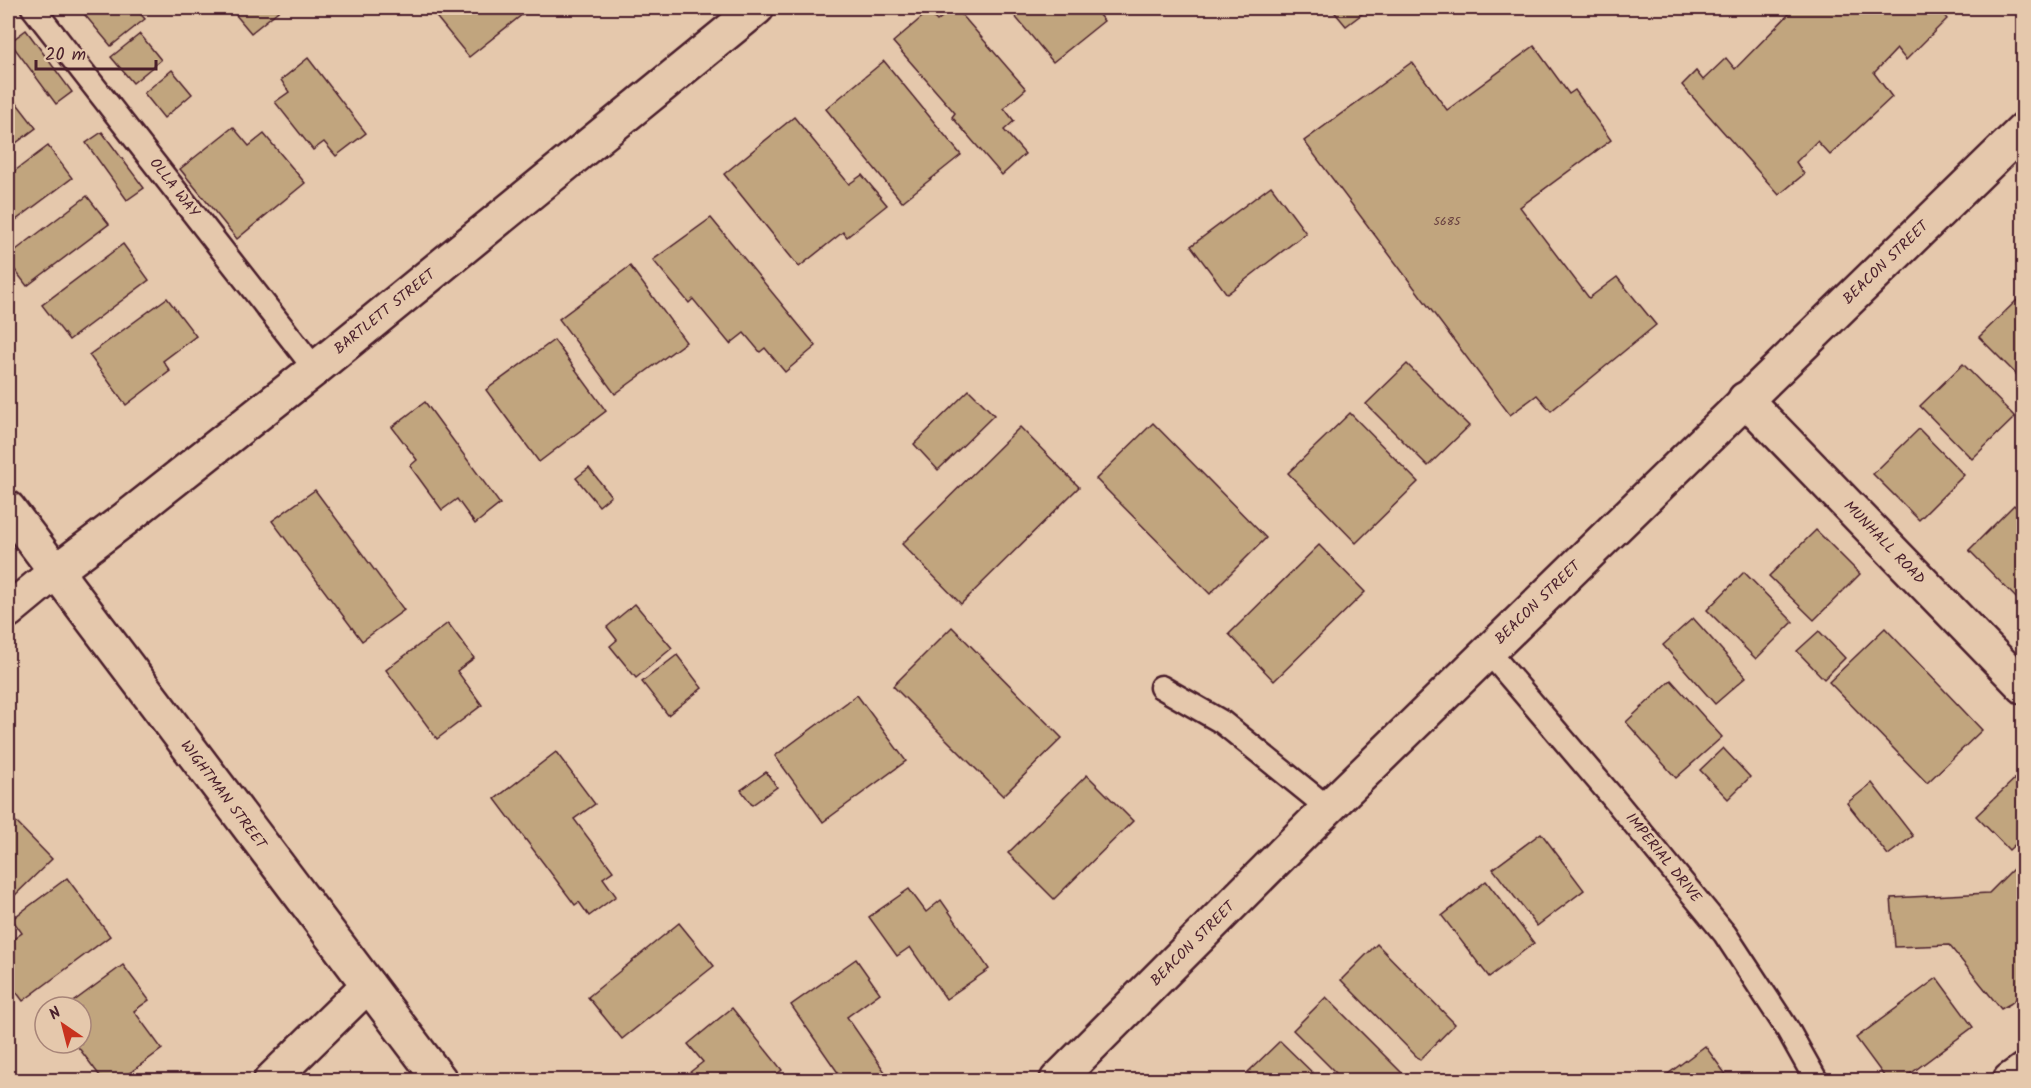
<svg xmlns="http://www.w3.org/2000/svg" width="2031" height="1088" font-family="Kalam,sans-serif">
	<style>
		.building { fill: #c1a57e; stroke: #4a1f2b; stroke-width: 1.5 }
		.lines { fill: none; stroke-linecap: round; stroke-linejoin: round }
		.service-casing { stroke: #4a1f2b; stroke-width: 27 }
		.minor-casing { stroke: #4a1f2b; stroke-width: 38 }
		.secondary-casing { stroke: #4a1f2b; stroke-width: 38 }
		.service { stroke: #e5c8ac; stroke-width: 22 }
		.minor { stroke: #e5c8ac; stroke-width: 33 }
		.secondary { stroke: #e5c8ac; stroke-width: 33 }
		.labels { text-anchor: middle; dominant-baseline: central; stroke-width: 5; stroke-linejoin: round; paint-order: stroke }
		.number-label { font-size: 12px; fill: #684040 }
		.street-label { font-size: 15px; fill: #4a1f2b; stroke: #e5c8ac }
	</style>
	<rect width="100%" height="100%" fill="#e5c8ac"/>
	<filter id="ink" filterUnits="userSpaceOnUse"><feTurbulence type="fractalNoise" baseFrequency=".0167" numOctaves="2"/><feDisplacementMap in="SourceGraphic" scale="12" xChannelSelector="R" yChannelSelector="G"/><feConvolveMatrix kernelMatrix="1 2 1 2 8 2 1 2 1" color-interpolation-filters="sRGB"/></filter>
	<g filter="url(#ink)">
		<g class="building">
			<path d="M79,8h56l10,11 -34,27z"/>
			<path d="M230,8h52l-31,25z"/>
			<path d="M429,8h97l2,2 -59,47z"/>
			<path d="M953,8h3l70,81 -22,19 10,13 -10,9 21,24 -23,21 -50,-58 3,-4 -62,-71 35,-30 9,9z"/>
			<path d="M1008,8h85l11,13 -51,41z"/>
			<path d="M1331,8h39l-24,18z"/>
			<path d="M1795,8h148l-3,2 7,9 -41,41 -9,-11 -23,24 18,24 -62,58 -13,-14 -21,21 8,12 -25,21 -97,-110 14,-14 7,9 23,-22 9,11z"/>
			<path d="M26,30l46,62 -16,12 -46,-62z"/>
			<path d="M140,34l21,26 -28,23 -22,-26z"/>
			<path d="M1534,46l35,48 6,-4 36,50 -91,67 69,91 28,-21 39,48 -105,86 -14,-16 -27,20 -206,-274 108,-79 35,48z"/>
			<path d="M308,58l58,75 -30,23 -12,-14 -11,8 -38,-48 14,-10 -8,-12z"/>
			<path d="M884,61l77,94 -59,47 -76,-93z"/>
			<path d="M172,70l20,24 -28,24 -20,-25z"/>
			<path d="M15,101l21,27 -28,21v-43z"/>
			<path d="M794,117l55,67 13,-9 25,30 -40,32 -4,-5 -44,35 -75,-93z"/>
			<path d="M233,127l16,19 15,-12 41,49 -68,56 -57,-70z"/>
			<path d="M102,132l42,56 -17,12 -41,-57z"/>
			<path d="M48,146l24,32 -64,48v-50z"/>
			<path d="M1271,186l35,47 -79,61 -36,-48z"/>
			<path d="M87,196l22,28 -82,62 -19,-25v-5z"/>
			<path d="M711,218l105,128 -31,26 -20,-24 -5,4 -16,-19 -14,11 -37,-45 -4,4 -36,-43z"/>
			<path d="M123,244l26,36 -80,60 -27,-35z"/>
			<path d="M630,266l56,76 -71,52 -56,-75z"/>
			<path d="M167,298l29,38 -33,25 7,10 -44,34 -37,-50z"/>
			<path d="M2017,300l7,7v75l-45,-45z"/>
			<path d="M554,340l52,71 -67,51 -53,-72z"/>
			<path d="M1407,364l62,62 -41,40 -62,-62z"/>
			<path d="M1963,364l52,53 -43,42 -52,-53z"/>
			<path d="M969,390l25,25 -56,55 -24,-26z"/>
			<path d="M425,402l75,102 -25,20 -18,-25 -15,11 -32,-44 7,-6 -25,-33z"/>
			<path d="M1350,413l68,69 -62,61 -68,-70z"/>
			<path d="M1153,423l113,115 -56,56 -114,-115z"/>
			<path d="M1020,427l59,60 -118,117 -59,-60z"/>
			<path d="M1919,429l45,46 -45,45 -46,-46z"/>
			<path d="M589,468l22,28 -12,10 -23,-28z"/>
			<path d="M2024,484v12l-6,-6z"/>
			<path d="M315,490l89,120 -42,31 -90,-120z"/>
			<path d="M2014,505l10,10v91l-55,-56z"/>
			<path d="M1816,530l44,44 -46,46 -45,-44z"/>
			<path d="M1319,545l46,47 -91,89 -45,-47z"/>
			<path d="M1744,572l49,50 -37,37 -49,-49z"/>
			<path d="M635,604l37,44 -36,30 -26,-32 7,-6 -10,-13z"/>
			<path d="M1693,618l53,59 -31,27 -52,-59z"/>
			<path d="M448,623l26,35 -17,13 25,34 -45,34 -51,-69z"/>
			<path d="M952,627l110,111 -59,58 -110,-110z"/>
			<path d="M1885,628l97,102 -55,53 -98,-101z"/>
			<path d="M1819,631l26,27 -21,21 -27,-28z"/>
			<path d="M677,655l25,33 -34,27 -26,-33z"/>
			<path d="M1671,680l51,57 -46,41 -50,-56z"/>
			<path d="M857,695l49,66 -83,61 -48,-66z"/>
			<path d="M1723,748l27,29 -22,22 -28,-29z"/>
			<path d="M556,752l39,52 -21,15 39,52 -10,7 13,18 -27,20 -10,-14 -4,3 -80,-106z"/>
			<path d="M2024,770v66l-15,14 -33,-34z"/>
			<path d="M766,772l11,15 -25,18 -11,-15z"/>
			<path d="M1087,775l46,46 -79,78 -46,-46z"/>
			<path d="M1872,783l41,53 -25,19 -41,-52z"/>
			<path d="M8,814l44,45 -44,43z"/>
			<path d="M1541,833l43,57 -47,36 -44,-57z"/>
			<path d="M2024,858v135l-14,11 -9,5 -52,-64 -54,2 -4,-49 98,-5z"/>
			<path d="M67,878l43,58 -87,65 -12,-16 -3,2v-44l14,-10 -10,-14z"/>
			<path d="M1486,881l48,62 -45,34 -47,-61z"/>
			<path d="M909,889l17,23 15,-12 48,69 -43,30 -36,-52 -13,9 -28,-39z"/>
			<path d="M679,923l35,43 -92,73 -34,-42z"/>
			<path d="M1377,944l78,80 -35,36 -79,-80z"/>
			<path d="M856,959l24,34 -33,24 38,55 -12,8h-30l-52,-75z"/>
			<path d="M123,965l26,35 -15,11 28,38 -42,31h-17l-28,-37h6v-36h-15z"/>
			<path d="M1937,978l36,49 -71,53h-15l-31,-42z"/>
			<path d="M1326,997l80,80 -3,3h-60l-50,-50z"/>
			<path d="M732,1008l50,62 -13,10h-89l23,-18 -15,-18z"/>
			<path d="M1280,1041l40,39h-64l-8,-8z"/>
			<path d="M1705,1046l25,34h-70z"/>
		</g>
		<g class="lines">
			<defs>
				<g id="service">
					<path d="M33,8l282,361"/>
					<path d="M1488,651l126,148 111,135 63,96 28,50"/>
					<path d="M1161,687l61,35 106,86"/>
				</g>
				<g id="minor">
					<path d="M1745,399l279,288"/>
					<path d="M8,508l432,572"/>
					<path d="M8,611l47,-39 70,-53 190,-150 442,-361"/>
					<path d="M271,1080l97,-95"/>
					<path d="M2010,1080l14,-10"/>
				</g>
				<path id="secondary" d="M1057,1080l271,-272 696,-679"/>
			</defs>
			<use href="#service" class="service-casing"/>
			<use href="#minor" class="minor-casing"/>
			<use href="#secondary" class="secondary-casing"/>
			<use href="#service" class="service"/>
			<use href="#minor" class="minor"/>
			<use href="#secondary" class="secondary"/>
		</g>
	</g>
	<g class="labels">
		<g class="number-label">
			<text x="1447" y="221">5685</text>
		</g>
		<g class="street-label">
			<text transform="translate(174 188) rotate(52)">OLLA WAY</text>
			<text transform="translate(1886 263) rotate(-44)">BEACON STREET</text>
			<text transform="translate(385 312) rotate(-39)">BARTLETT STREET</text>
			<text transform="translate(1884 543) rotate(46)">MUNHALL ROAD</text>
			<text transform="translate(1538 603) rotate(-44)">BEACON STREET</text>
			<text transform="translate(223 795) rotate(53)">WIGHTMAN STREET</text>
			<text transform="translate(1663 858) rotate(51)">IMPERIAL DRIVE</text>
			<text transform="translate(1193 944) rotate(-45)">BEACON STREET</text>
		</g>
	</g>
	<rect width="2031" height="1088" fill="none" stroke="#e5c8ac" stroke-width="30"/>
	<rect x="15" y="15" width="2001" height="1058" fill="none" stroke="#4a1f2b" stroke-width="2" filter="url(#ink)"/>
	<g transform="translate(63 1025) rotate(325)"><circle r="28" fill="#e5c8ac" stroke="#a78478" stroke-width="1.5"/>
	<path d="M0-4.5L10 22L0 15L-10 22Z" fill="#c8321e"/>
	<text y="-9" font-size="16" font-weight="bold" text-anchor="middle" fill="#4a1f2b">N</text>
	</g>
	<path d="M36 60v9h120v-9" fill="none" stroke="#4a1f2b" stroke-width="3"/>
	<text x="45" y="60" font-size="18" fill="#4a1f2b" stroke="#e5c8ac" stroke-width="4.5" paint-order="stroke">20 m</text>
</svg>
